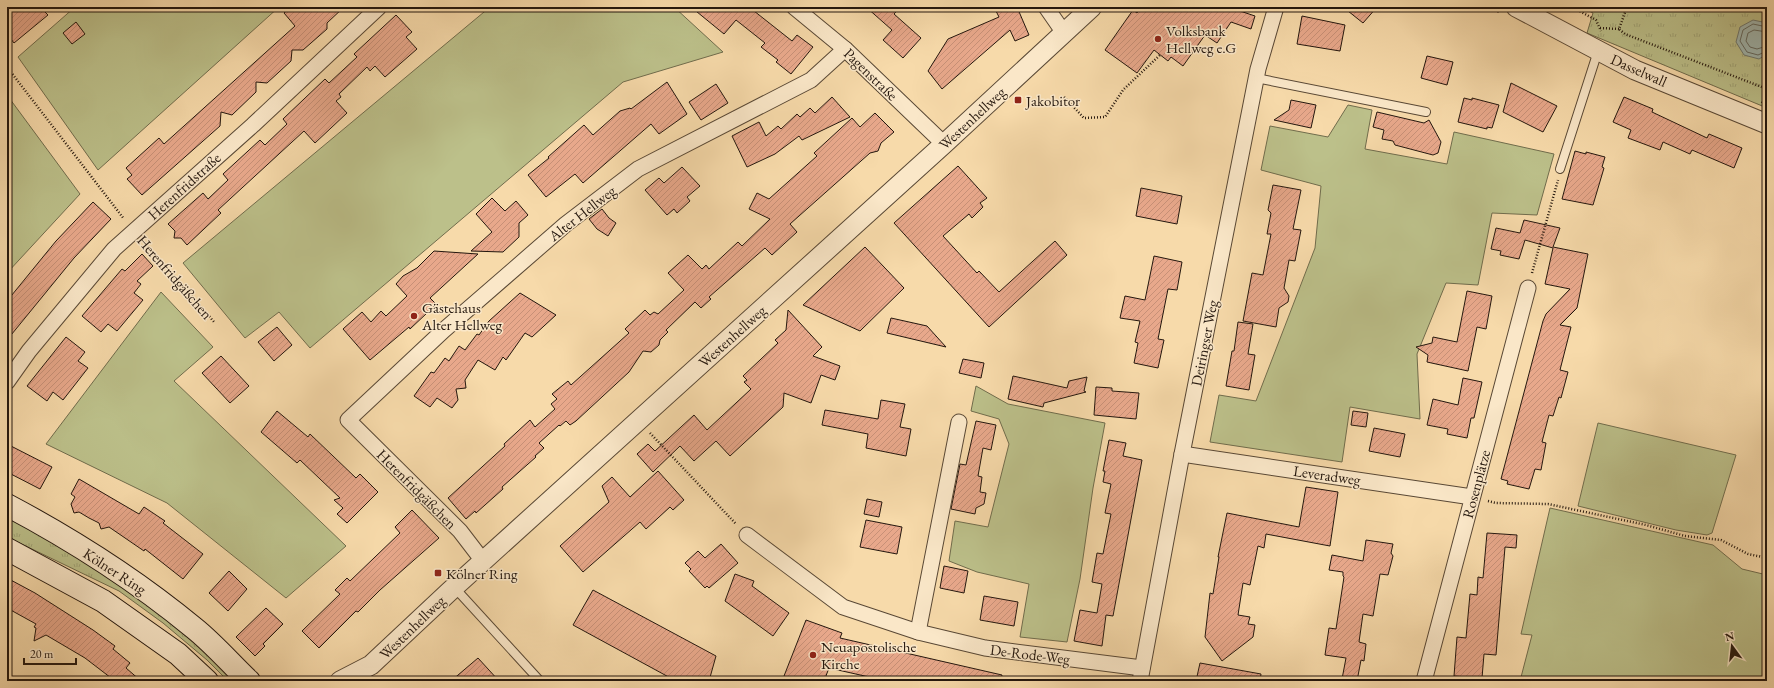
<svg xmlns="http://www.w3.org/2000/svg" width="1774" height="688" font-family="'EB Garamond',serif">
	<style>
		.grass { fill: url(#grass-tufts); stroke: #706c4c }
		.garden { fill: #bcc08a; stroke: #706c4c }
		.water { fill: #a0b8b2; stroke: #6e7870 }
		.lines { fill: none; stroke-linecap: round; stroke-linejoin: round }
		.shore { stroke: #626860; stroke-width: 1 }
		.building { fill: url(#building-hatch); stroke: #24170e }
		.service-casing { stroke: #594835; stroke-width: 10 }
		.minor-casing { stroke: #594835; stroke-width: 17 }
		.tertiary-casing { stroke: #594835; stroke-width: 21 }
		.secondary-casing { stroke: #24170e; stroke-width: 24 }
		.path { stroke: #24170e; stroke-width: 2.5; stroke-dasharray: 1 2; stroke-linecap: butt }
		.service { stroke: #fae7c8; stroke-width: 8 }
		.minor { stroke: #fae7c8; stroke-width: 15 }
		.tertiary { stroke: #fae7c8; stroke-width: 19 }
		.secondary { stroke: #fae7c8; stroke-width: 22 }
		.poi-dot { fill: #8f2418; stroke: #fae7c8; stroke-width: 1.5 }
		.labels { text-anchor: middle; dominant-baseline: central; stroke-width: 3; stroke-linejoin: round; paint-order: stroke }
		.poi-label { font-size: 15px; fill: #24170e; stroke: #fae7c8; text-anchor: start }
		.street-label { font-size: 15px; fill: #24170e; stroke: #fae7c8 }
	</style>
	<defs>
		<pattern id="grass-tufts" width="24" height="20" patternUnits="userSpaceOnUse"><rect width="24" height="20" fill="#bcc08a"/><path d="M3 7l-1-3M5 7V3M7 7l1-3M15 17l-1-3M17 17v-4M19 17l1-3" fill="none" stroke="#a1a476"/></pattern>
		<pattern id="building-hatch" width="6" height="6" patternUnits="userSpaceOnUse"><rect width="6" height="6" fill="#e8a88b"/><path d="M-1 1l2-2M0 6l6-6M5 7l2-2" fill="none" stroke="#c79077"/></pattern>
	</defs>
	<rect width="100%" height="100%" fill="#f7daaa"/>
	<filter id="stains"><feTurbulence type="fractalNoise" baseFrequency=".005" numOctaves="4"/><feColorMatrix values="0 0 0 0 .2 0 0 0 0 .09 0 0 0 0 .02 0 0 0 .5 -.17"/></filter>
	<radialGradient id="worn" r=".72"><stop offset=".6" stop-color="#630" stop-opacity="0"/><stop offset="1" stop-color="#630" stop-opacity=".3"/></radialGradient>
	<g class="grass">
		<path d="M1581,7h186v101l-180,-75 6,-20z"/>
		<path d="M7,514l135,81 99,86h-13l-21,-21 -44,-37 -44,-32 -112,-54z"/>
	</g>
	<g class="garden">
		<path d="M75,7h204l-181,163 -80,-113z"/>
		<path d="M490,7h184l49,45 -100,30 -313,266 -31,-36 -34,26 -62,-75z"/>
		<path d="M7,95l73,99 -73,79z"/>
		<path d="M1348,105l24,5 -7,39 82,15 7,-32 100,22 -17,61 -45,-2 -14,72 -32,-2 -29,71 3,65 -70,-12 -8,55 -132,-20 9,-47 37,6 59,-153 6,-62 -60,-16 9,-44 58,11z"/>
		<path d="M161,292l52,55 -39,34 172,165 -60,52 -119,-95 -121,-59z"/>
		<path d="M976,386l32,18 97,19 -12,65 -13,91 -13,63 -47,-5 9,-53 -52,-12 -28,-11 6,-40 33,6 21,-83 -10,-25 -28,-8z"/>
		<path d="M1598,423l138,32 -24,78 -5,2 -31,-5 -98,-24z"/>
		<path d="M1550,508l163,37 29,24 25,6v106h-247l12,-46 -11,-1z"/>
	</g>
	<path class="water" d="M1753,20l14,3v31l-8,5 -15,-4 -8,-13 4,-15z"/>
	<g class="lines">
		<g class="shore">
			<path d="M1767,27l-14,-3 -10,6 -3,11 7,11 11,3 9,-4"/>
			<path d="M1767,32l-13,-2 -6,3 -2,8 4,6 7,2 10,-3"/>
		</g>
	</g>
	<g class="building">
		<path d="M7,7h33l8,8 -34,28 -7,-9z"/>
		<path d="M291,7h53l-17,16v6l-24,21h-11l-1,11 -24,22 -11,-1v10l-24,23 -11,-3 -1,14 -78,69 -15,-16 5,-4 -6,-7 33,-30 5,6 131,-118 -11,-13z"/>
		<path d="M691,7h58l43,34 5,-6 16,12 -22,27 -15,-12 2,-2 -17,-13 4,-4 -29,-23 -12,14z"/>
		<path d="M866,7h34l-6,7 27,24 -18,20 -20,-18 9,-10z"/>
		<path d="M994,7h23l12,28 -14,6 -5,-11 -68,59 -14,-18 20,-32 51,-22z"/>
		<path d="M1141,7h87l27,9 -4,13 -20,-7 -14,21 -12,-8 -22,31 -12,-9 -3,4 -14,-11 -17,23 -32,-23 28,-40 4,3z"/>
		<path d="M1343,7h34l-14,16z"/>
		<path d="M396,15l16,17 -6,5 11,12 -32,28 -10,-11 -5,5 -3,-4 -28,27 2,3 -5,4 11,12 -32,30 -11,-12 -86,79 3,3 -34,32 -6,-7h-7l1,-7 -7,-7 35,-31 5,6 20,-19 -5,-6 37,-34 5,5 22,-21 -4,-5 42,-40 4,4 28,-26 -3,-3z"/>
		<path d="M1302,16l43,9 -5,26 -43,-7z"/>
		<path d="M76,22l9,12 -13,10 -9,-11z"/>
		<path d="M1427,56l26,6 -6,23 -26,-7z"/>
		<path d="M667,82l20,32 -28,20 -8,-10 -68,59 -8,-9 -29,23 -18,-22 21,-17 -1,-1 36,-32 9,10 27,-24 10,-3 1,1z"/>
		<path d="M1511,83l46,23 -14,26 -40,-20z"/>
		<path d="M716,84l12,19 -27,17 -12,-18z"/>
		<path d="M832,97l18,20 -48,23 -3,-4 -24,18 -28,13 -15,-31 27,-14 7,14 12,-10 3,3 16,-15 3,3 10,-9 5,5z"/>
		<path d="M1624,97l29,12 -1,3 55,26 2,-4 33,14 -8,20 -42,-18 -2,4 -27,-12 -3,8 -32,-12 3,-8 -18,-8z"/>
		<path d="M1464,98l8,2v-2l27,7 -7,23 -5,-1v2l-29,-7z"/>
		<path d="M1291,100l25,5 -5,23 -37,-8 15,-10z"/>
		<path d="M1377,112l47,11 5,-3 12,22 -3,11 -5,2 -38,-10 -2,-4 -11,-2 2,-9 -11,-3z"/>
		<path d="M875,113l19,19 -13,11 -3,8 -8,2 -80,71 7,8 -25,23 -7,-7 -56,49 2,2 -10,9 -6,-6 -29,28 2,2 -8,8 -1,5 -8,7 -8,-1 -14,21 -53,49 -6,4 -4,-4 -6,5 -1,-1 -20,18 5,5 -9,8 1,1 -34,30 1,2 -27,24 -1,-2 -9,8 -18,-21 57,-52 -1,-2 26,-24 5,7 20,-18 -4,-5 6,-5 -5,-5 16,-13 3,4 58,-52 -4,-4 20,-19 5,5 4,-3 4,2 26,-24 -16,-17 20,-18 14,14 4,-4 3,4 29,-27 4,4 28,-27 -21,-10 8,-16 12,6 48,-43 -3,-3 38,-35 8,9z"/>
		<path d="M1575,151l11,3v-2l19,5 -3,10 2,1 -11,37 -31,-6z"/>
		<path d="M958,166l29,32 -7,5 3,4 -11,11 -3,-4 -26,22 34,37 2,-2 20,21 56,-51 12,14 -78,72 -95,-104z"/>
		<path d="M682,167l18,19 -13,11 3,4 -13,12 -3,-4 -7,6 -22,-25 14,-12 5,5z"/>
		<path d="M1273,185l28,5 -8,39 8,1 -6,31 -6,-1 -5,28 5,8 -1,6 -9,6 -3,19 -33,-6 9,-48 11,2 8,-41h-4l4,-21 -3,-3z"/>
		<path d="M1141,188l41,8 -5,28 -41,-8z"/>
		<path d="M492,198l13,13 11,-10 12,14 -9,8v14l-16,15 -32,-1 21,-19 -16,-18z"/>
		<path d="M93,202l18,17 -37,39 -67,82v-39l49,-60z"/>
		<path d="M602,209l7,9 7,5 -8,13 -11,-7 -8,-10z"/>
		<path d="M1524,220l36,8 -7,19 35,7 -11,54 -17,17 11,2 -11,43 8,2 -7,26 -2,-1 -6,19 -4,-1 -7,27 4,1 -5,27 -6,-1 -6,20 -22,-5 1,-3 -7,-2 42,-158 3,-7 24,-25 -25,-5 8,-36 -28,-8 -6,19 -19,-4 1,-4 -10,-2 5,-21 24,5z"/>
		<path d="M865,247l39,41 -44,43 -57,-26z"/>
		<path d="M434,251l44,3 -48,44 6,6 -9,9 -17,16 -1,-2 -39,33 -27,-31 19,-17 9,10 10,-11 5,5 21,-20 -11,-12 7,-8 14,-8z"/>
		<path d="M142,254l11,12 -16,15 4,3 -7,9 9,7 -26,31 -9,-7 -7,8 -19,-16 40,-47 3,2z"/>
		<path d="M1154,256l28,6 -5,28 -9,-1 -10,50 6,1 -6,28 -24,-5 4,-20 -3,-1 5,-21 -20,-3 5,-22 20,4z"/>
		<path d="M1467,291l25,5 -6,33 -9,-2 -9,44 -41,-9 1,-7 -12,-8 16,-4 1,-6 24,5z"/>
		<path d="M520,293l36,22 -24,22 -7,-4 -19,27 -3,-3 -8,13 -17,-10 -13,20 1,8 -10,1 2,11 -6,8 -15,-10 -7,9 -16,-11 17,-24 3,1 11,-15 4,3 10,-15 6,4 12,-16 2,1 10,-14z"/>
		<path d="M788,310l34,37 -9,9 27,10 -5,14 -14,-5 -10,28 -27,-10 -1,14 -53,49 -14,-15 -22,20 -14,-15 -27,26 -16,-18 11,-10 7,7 39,-36 13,15 44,-41 -7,-7 3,-2 -4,-4 35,-33 -3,-3 11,-10z"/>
		<path d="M891,318l36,8 19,21 -59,-14z"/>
		<path d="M1238,322l15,2 -5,30 7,1 -6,35 -23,-4 6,-35h2z"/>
		<path d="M277,327l15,18 -18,16 -16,-19z"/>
		<path d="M66,337l19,15 -7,9 10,7 -25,32 -10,-8 -6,9 -20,-15z"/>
		<path d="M221,356l28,30 -19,17 -28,-30z"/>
		<path d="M963,359l21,4 -3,15 -22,-5z"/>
		<path d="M1013,376l54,12 2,-7 18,-4 -3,14 2,1 -42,11 -1,4 -35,-8z"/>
		<path d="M1463,378l19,4 -8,36h-3l-4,20 -20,-4 1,-5 -21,-4 6,-26 25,6z"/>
		<path d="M1096,387l16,1v3l27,2 -3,26 -42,-4z"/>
		<path d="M881,400l24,4 -5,23 11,2 -5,27 -40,-8 2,-14 -46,-9 3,-15 53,9z"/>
		<path d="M277,411l31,26 2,-3 46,44 4,-4 18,18 -31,31 -10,-9 6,-6 -9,-8 6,-2 -40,-38 -3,3 -36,-31z"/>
		<path d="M1353,411l15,2 -2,14 -15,-2z"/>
		<path d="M976,421l20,4 -5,25 -8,-2 -5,28 4,1 -2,15 6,1 -2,11 -8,4 -1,6 -24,-5 9,-45 6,1z"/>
		<path d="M1374,428l31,6 -5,23 -31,-6z"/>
		<path d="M1109,440l17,3 -3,13 19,4 -29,156 -7,-1 -4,31 -28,-5 6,-31 17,3 5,-29 -10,-2 5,-29 6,1 8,-40 -6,-1 6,-29 -8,-2 2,-11h-2z"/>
		<path d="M7,444l45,23 -12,22 -33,-17z"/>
		<path d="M658,471l26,29 -11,10 -3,-3 -24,22 -6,-7 -57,50 -23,-26 49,-44 -7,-16 10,-9 18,20z"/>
		<path d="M79,479l60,35 5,-7 21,14 -2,2 40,31 -20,25 -38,-30 -1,2 -35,-24 -8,2 -2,-6 -10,-5 -10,-6 -5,1 -3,-9 4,-7 -4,-3z"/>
		<path d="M1306,487l32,5 -8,54 -64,-12 -2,14 -6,-2 -8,39 -7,-2 -5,32 12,2 -2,7 7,1 -2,12 -31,24 -17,-24 5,-44 3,1 6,-37h-1l9,-44 72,14z"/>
		<path d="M867,499l15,3 -3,15 -15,-3z"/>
		<path d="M412,510l27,28 -59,52 -22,22 -2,-1 -37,37 -17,-17 38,-37 -5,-4 12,-12 3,3 50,-48 -5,-6z"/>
		<path d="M866,520l36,7 -5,27 -37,-7z"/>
		<path d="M1487,533l30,2 -1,13 -11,-1 -9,108 -12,-1 -2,24 -28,-2 3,-39 9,1 4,-44 7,1 1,-18 5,1z"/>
		<path d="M1366,540l27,4 -2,9 2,3 -5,19 -8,-1 -7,42 -10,-2 -4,28 7,2 -2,17 -3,-1 -4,21 -15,-2 4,-21 -21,-3 4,-27 7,1 8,-52 -1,-1v-4l-14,-2 3,-15 31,6z"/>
		<path d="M721,544l17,19 -29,25 -2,-2 -2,2 -16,-17 2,-2 -6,-6 13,-12 7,7z"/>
		<path d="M944,566l24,5 -4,22 -24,-5z"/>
		<path d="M229,571l18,18 -19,22 -19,-18z"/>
		<path d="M735,574l19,7 -2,5 37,27 -16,23 -48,-35z"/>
		<path d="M7,578l28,15 58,37 22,16 -2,3 17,14 -4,5 15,13h-26l-30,-23 -39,-23 -12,6 2,-13 -2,-1 2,-3 -29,-16z"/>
		<path d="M593,590l123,66 -7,25h-33l-103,-56z"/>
		<path d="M984,596l34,6 -4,24 -34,-6z"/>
		<path d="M266,608l17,16 -20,20 2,2 -10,10 -19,-19z"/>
		<path d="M806,620l36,13 -2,5 162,37 -1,6h-114l-58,-13 -5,13h-28l-12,-5z"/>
		<path d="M478,658l21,23h-48z"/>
		<path d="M1200,663l61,11 -1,7h-64z"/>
	</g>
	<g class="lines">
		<defs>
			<g id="service">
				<path d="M1256,78l170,34"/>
				<path d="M1560,169l38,-118"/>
				<path d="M454,587l86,94"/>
			</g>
			<g id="minor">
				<path d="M794,7l51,42 99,95"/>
				<path d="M1046,7l18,26"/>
				<path d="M7,382l22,-31 85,-102 139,-124 126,-118"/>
				<path d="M1182,454l290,43"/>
				<path d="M747,535l96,72 75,25 67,16 157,20"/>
				<path d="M483,561l-23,-30 -112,-111 96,-90 122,-106 72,-55 173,-89 34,-31"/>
				<path d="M918,632l41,-210"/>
				<path d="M1140,681l42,-227 76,-385 18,-62"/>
				<path d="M1424,681l104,-393"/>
			</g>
			<g id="tertiary">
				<path d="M1516,7l119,63 132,54"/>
				<path d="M340,681l31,-16 79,-74 494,-447 148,-137"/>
			</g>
			<g id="secondary">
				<path d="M7,505c66,35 130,76 187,123 20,16 37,36 55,53"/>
				<path d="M7,549l96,52 75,53 29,27"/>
			</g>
		</defs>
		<use href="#service" class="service-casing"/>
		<use href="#minor" class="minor-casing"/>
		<use href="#tertiary" class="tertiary-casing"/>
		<use href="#secondary" class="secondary-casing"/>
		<g class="path">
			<path d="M1490,7l9,5"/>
			<path d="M1572,7l24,13 5,11"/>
			<path d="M1627,7l-8,22 6,5 142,55"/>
			<path d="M1600,28l19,1"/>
			<path d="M7,67l117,152"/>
			<path d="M1064,97l20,21 21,-1 18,-27 37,-35"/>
			<path d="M1762,103l5,-12"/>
			<path d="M144,242l71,81"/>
			<path d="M1532,273l26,-93"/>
			<path d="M650,433l86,91"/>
			<path d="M1488,501l8,2 52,1 98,21 39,11 36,4 27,14 19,4"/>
		</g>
		<use href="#service" class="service"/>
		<use href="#minor" class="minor"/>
		<use href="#tertiary" class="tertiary"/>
		<use href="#secondary" class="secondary"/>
	</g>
	<g class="poi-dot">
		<circle cx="1158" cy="39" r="4"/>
		<rect x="1014" y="96" width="8" height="8" rx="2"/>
		<circle cx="414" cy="316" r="4"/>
		<rect x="434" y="569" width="8" height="8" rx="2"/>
		<circle cx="813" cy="655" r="4"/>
	</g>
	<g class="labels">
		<g class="poi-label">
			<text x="1166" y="30">Volksbank<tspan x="1166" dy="17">Hellweg e.G</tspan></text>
			<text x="1026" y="100">Jakobitor</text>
			<text x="422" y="307">Gästehaus<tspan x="422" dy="17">Alter Hellweg</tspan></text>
			<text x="446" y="573">Kölner Ring</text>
			<text x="821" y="646">Neuapostolische<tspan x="821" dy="17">Kirche</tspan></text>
		</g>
		<g class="street-label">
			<text transform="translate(1639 70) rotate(24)">Dasselwall</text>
			<text transform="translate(871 74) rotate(44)">Pagenstraße</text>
			<text transform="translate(972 118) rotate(-43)">Westenhellweg</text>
			<text transform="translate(184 186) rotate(-42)">Herenfridstraße</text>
			<text transform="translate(582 213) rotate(-38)">Alter Hellweg</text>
			<text transform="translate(175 277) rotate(49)">Herenfridgäßchen</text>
			<text transform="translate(732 336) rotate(-42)">Westenhellweg</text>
			<text transform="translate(1204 343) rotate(-79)">Deiringser Weg</text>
			<text transform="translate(1327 475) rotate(8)">Leveradweg</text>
			<text transform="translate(1476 484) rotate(-75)">Rosenplätze</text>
			<text transform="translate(417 489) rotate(45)">Herenfridgäßchen</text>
			<text transform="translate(115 571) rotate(33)">Kölner Ring</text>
			<text transform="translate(412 627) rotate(-44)">Westenhellweg</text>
			<text transform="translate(1030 654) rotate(7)">De-Rode-Weg</text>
		</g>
	</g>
	<rect width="1774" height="688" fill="none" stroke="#f7daaa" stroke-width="24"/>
	<rect x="8" y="8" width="1758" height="672" fill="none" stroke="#24170e" stroke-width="2"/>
	<rect x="12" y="12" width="1750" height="664" fill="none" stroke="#24170e"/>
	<g transform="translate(1732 646) rotate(345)" stroke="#fae7c8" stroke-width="3" paint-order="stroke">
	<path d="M0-3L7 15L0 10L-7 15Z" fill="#24170e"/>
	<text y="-6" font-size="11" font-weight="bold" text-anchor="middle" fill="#24170e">N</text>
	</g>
	<path d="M24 658v6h52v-6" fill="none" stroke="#24170e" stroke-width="2"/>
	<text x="30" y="658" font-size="12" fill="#24170e" stroke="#fae7c8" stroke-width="3" paint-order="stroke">20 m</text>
	<rect width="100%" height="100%" filter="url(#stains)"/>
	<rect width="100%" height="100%" fill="url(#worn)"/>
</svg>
